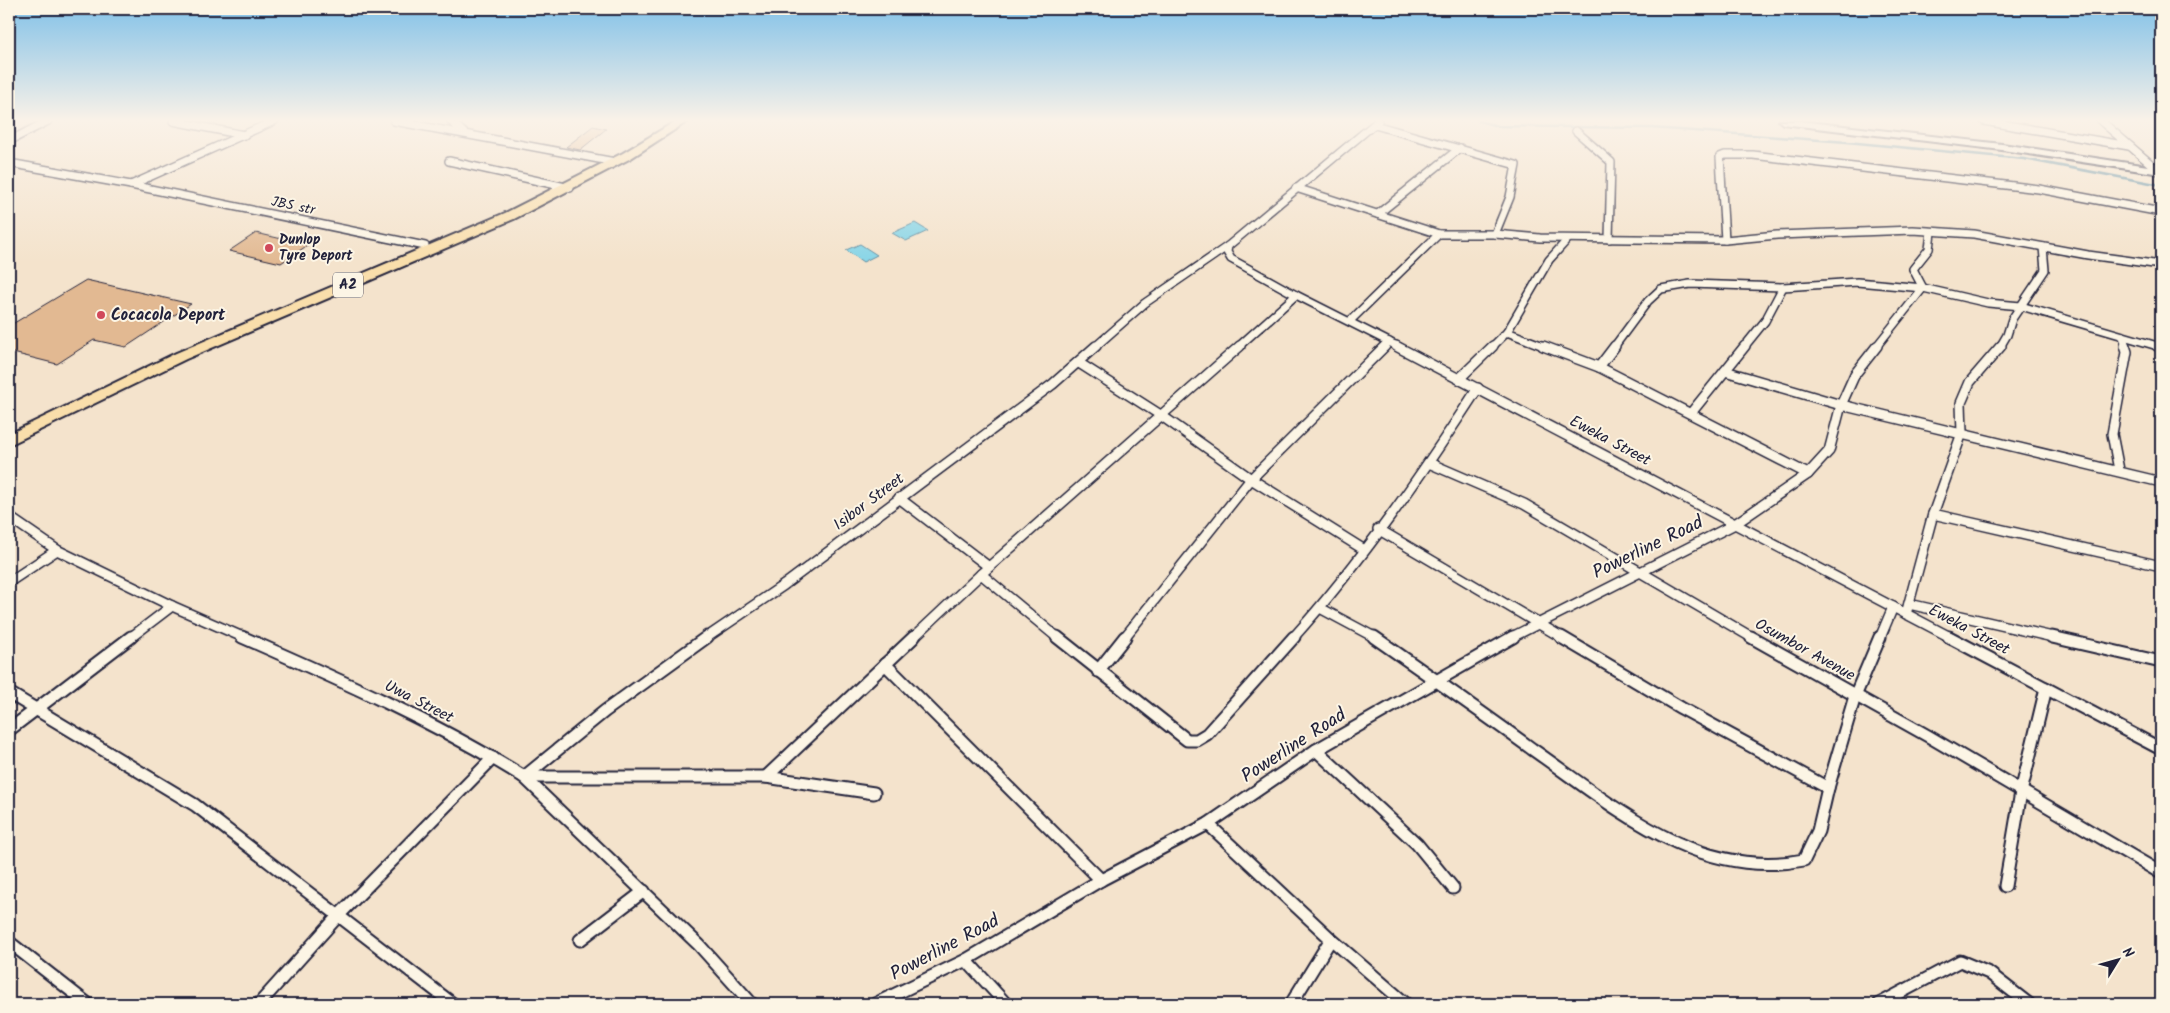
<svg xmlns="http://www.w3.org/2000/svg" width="2170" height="1013" font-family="Kalam,sans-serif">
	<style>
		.water { fill: #88d5e7; stroke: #5f8da2 }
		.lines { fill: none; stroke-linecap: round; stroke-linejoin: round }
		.stream { stroke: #5f8da2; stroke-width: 2.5 }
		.building { fill: #e2b992; stroke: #22223b }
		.street-far2-casing { stroke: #22223b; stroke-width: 10 }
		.street-far1-casing { stroke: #22223b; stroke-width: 12 }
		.street-casing { stroke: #22223b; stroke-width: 15 }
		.secondary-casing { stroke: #22223b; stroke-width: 4 }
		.highway-casing { stroke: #22223b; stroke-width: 4 }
		.street-far2 { stroke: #fcf5e5; stroke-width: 7 }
		.street-far1 { stroke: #fcf5e5; stroke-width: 9 }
		.street { stroke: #fcf5e5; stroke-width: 11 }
		.secondary { fill: #fcf5e5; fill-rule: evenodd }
		.highway { fill: #f9deab; fill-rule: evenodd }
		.poi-dot { fill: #d1495b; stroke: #fcf5e5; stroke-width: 2 }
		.labels { text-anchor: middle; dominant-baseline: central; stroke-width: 4; stroke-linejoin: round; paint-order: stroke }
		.far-street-label { font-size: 14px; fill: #22223b; stroke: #fcf5e5 }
		.far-poi-label { font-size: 14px; font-weight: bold; fill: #22223b; stroke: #fcf5e5; text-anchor: start }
		.shield { fill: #fcf5e5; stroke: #63616e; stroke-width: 1 }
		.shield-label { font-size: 15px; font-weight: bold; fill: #22223b }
		.poi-label { font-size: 16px; font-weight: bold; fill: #22223b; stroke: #fcf5e5; text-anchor: start }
		.street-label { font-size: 16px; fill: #22223b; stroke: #fcf5e5 }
		.near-street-label { font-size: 19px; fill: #22223b; stroke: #fcf5e5 }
	</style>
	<rect width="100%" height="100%" fill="#f4e3cc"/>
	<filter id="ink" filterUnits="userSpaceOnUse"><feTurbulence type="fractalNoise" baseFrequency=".02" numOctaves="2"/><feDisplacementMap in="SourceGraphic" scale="10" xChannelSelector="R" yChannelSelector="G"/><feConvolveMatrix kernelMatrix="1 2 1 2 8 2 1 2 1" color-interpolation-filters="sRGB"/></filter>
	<g filter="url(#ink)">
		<g class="water">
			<path d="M915,223l13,8 -22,10 -14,-8z"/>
			<path d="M860,244l17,11 -14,7 -17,-12z"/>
		</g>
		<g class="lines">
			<path class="stream" d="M1479,121l19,5 154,2 195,14 177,17 137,26"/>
		</g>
		<g class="building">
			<path d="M593,126l13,3 -26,21 -14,-3z"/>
			<path d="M256,233l52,12 -27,18 -52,-12z"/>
			<path d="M86,280l105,24 -65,43 -32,-7 -37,24 -48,-12v-26z"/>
		</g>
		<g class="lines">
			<defs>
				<g id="street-far2">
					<path d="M173,121l71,14"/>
					<path d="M394,121l221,41"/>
					<path d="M451,121l13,12"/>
					<path d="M1378,121l-150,125 -1,6 4,7 65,36 103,52"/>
					<path d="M1984,121l145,25"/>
					<path d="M2101,121l58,50"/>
					<path d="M1375,125l141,40 -6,32 -15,37"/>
					<path d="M1576,131l35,31 -2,77"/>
					<path d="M9,141l39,-20"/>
					<path d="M449,161l121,27"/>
					<path d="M9,163l122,22 294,61"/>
					<path d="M131,185l143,-64"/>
					<path d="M1296,188l143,46h56l45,4 185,2 52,-5 136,-5 61,4 114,21 73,10"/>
					<path d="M1378,214l82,-66"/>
					<path d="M1725,240l-5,-83 5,-2h28l286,34 122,23"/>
					<path d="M1350,321l89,-87"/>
					<path d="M1507,332l39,15"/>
					<path d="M2123,336l3,11"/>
					<path d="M1095,347l50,-44 83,-57"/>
					<path d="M1238,347l58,-52"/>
					<path d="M1384,347l5,-5"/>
					<path d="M1492,347l15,-15 42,-72 19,-21"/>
					<path d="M1614,347l34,-46 13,-12 29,-5 93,3 74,-5 66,6 65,15 33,3 140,41"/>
					<path d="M1744,347l21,-26 18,-34"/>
					<path d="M1876,347l47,-59 -10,-19 16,-20 2,-17"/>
					<path d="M2000,347l7,-12 5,-16 33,-49 -2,-23"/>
				</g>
				<g id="street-far1">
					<path d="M1396,346l556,292"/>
					<path d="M1543,346l56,21 209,107"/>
					<path d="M2157,346l4,1"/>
					<path d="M1079,363l83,53 89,63 112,70"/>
					<path d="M1599,367l16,-21"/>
					<path d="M1725,371l116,34 320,77"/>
					<path d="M1460,378l33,-32"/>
					<path d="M1691,413l54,-67"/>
					<path d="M1429,463l95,41 229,134"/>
					<path d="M2119,470l-7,-36 15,-82 -2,-6"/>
					<path d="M899,498l90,69"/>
					<path d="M1933,514l228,52"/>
					<path d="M9,517l48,33 115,56 73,32"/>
					<path d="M1378,529l185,109"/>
					<path d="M981,574l77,64"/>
					<path d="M9,582l48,-32"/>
					<path d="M1909,604l148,34"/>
					<path d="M1320,608l56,30"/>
					<path d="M1906,614l27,-100 29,-81 -1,-30 9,-21 31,-36"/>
					<path d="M130,638l42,-32"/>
					<path d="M706,638l78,-53 269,-201 43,-38"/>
					<path d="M913,638l68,-64 259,-228"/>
					<path d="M1124,638l127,-159 134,-133"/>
					<path d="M1293,638c69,-77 129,-164 185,-250"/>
					<path d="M1510,638l225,-114 73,-50 21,-23 12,-46 14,-31 22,-28"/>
					<path d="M1880,638l13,-31"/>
				</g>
				<g id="street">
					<path d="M242,637c96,42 193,85 282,140l175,168 53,59"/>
					<path d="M1057,637l130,103h10l10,-6 87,-97"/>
					<path d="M1374,637c53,37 106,74 158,112 82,57 165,132 272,111l14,-29 10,-43 27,-92 25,-59"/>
					<path d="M1561,637l120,71 147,80"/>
					<path d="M1751,637l177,99 233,137"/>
					<path d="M1949,637l212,112"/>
					<path d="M2052,637l109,25"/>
					<path d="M885,664l216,216"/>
					<path d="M1098,671l27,-34"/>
					<path d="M9,693l186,112 258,199"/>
					<path d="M9,730l122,-93"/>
					<path d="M1316,750l101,94 36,44"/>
					<path d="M524,777l81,-66 102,-74"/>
					<path d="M524,777h242l108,16"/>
					<path d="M766,777l148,-140"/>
					<path d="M1208,824l123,115 75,65"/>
					<path d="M2005,886l16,-94 25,-104"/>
					<path d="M580,940l64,-49"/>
					<path d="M9,942l79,62"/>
					<path d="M966,960l40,44"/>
					<path d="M259,1004l79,-88 155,-158"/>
					<path d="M875,1004l91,-44 135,-80 107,-56 108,-74 197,-113"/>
					<path d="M1291,1004l40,-65"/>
					<path d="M1879,1004l81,-43 29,12 40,31"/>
				</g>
				<path id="secondary" d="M1779,121h21l202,23 159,24v6l-159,-24 -219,-26z"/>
				<path id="highway" d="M676,121h12l-57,37 -117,61 -328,140 -177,86v-11l167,-81 329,-140 118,-60z"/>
			</defs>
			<use href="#street-far2" class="street-far2-casing"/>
			<use href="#street-far1" class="street-far1-casing"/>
			<use href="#street" class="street-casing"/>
			<use href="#secondary" class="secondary-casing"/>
			<use href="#highway" class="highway-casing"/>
			<use href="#street-far2" class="street-far2"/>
			<use href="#street-far1" class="street-far1"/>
			<use href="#street" class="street"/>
			<use href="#secondary" class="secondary"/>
			<use href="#highway" class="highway"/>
		</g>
	</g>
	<linearGradient id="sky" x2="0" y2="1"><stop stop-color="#81c1e8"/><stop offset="0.46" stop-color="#faf2e8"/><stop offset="1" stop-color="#faf2e8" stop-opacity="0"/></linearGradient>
	<rect width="2170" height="262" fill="url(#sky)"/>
	<g class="poi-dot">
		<circle cx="269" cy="248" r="5"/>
		<circle cx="101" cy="315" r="5"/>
	</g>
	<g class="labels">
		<g class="far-street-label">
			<text transform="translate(293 206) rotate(12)">JBS str</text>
		</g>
		<g class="far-poi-label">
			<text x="279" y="240">Dunlop<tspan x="279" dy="16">Tyre Deport</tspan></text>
		</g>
		<rect class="shield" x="333" y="272.5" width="30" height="25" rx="4"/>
		<g class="shield-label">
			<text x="348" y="285">A2</text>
		</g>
		<g class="poi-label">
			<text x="111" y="315">Cocacola Deport</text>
		</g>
		<g class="street-label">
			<text transform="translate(1610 441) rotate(28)">Eweka Street</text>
			<text transform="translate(869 502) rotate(-37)">Isibor Street</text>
			<text transform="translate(1969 630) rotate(28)">Eweka Street</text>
			<text transform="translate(1805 650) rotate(29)">Osumbor Avenue</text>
			<text transform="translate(419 702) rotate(27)">Uwa Street</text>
		</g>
		<g class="near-street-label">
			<text transform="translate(1648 548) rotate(-26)">Powerline Road</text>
			<text transform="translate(1294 746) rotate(-33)">Powerline Road</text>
			<text transform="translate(945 948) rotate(-28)">Powerline Road</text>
		</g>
	</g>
	<rect width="2170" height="1013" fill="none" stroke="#fcf5e5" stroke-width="30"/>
	<rect x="15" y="15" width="2140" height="983" fill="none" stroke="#22223b" stroke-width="2" filter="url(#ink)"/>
	<g transform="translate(2118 960) rotate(53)" stroke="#fcf5e5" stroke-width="4" paint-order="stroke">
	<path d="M0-4L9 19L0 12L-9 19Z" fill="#22223b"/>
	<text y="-8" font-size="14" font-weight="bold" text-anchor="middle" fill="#22223b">N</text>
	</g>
</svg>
